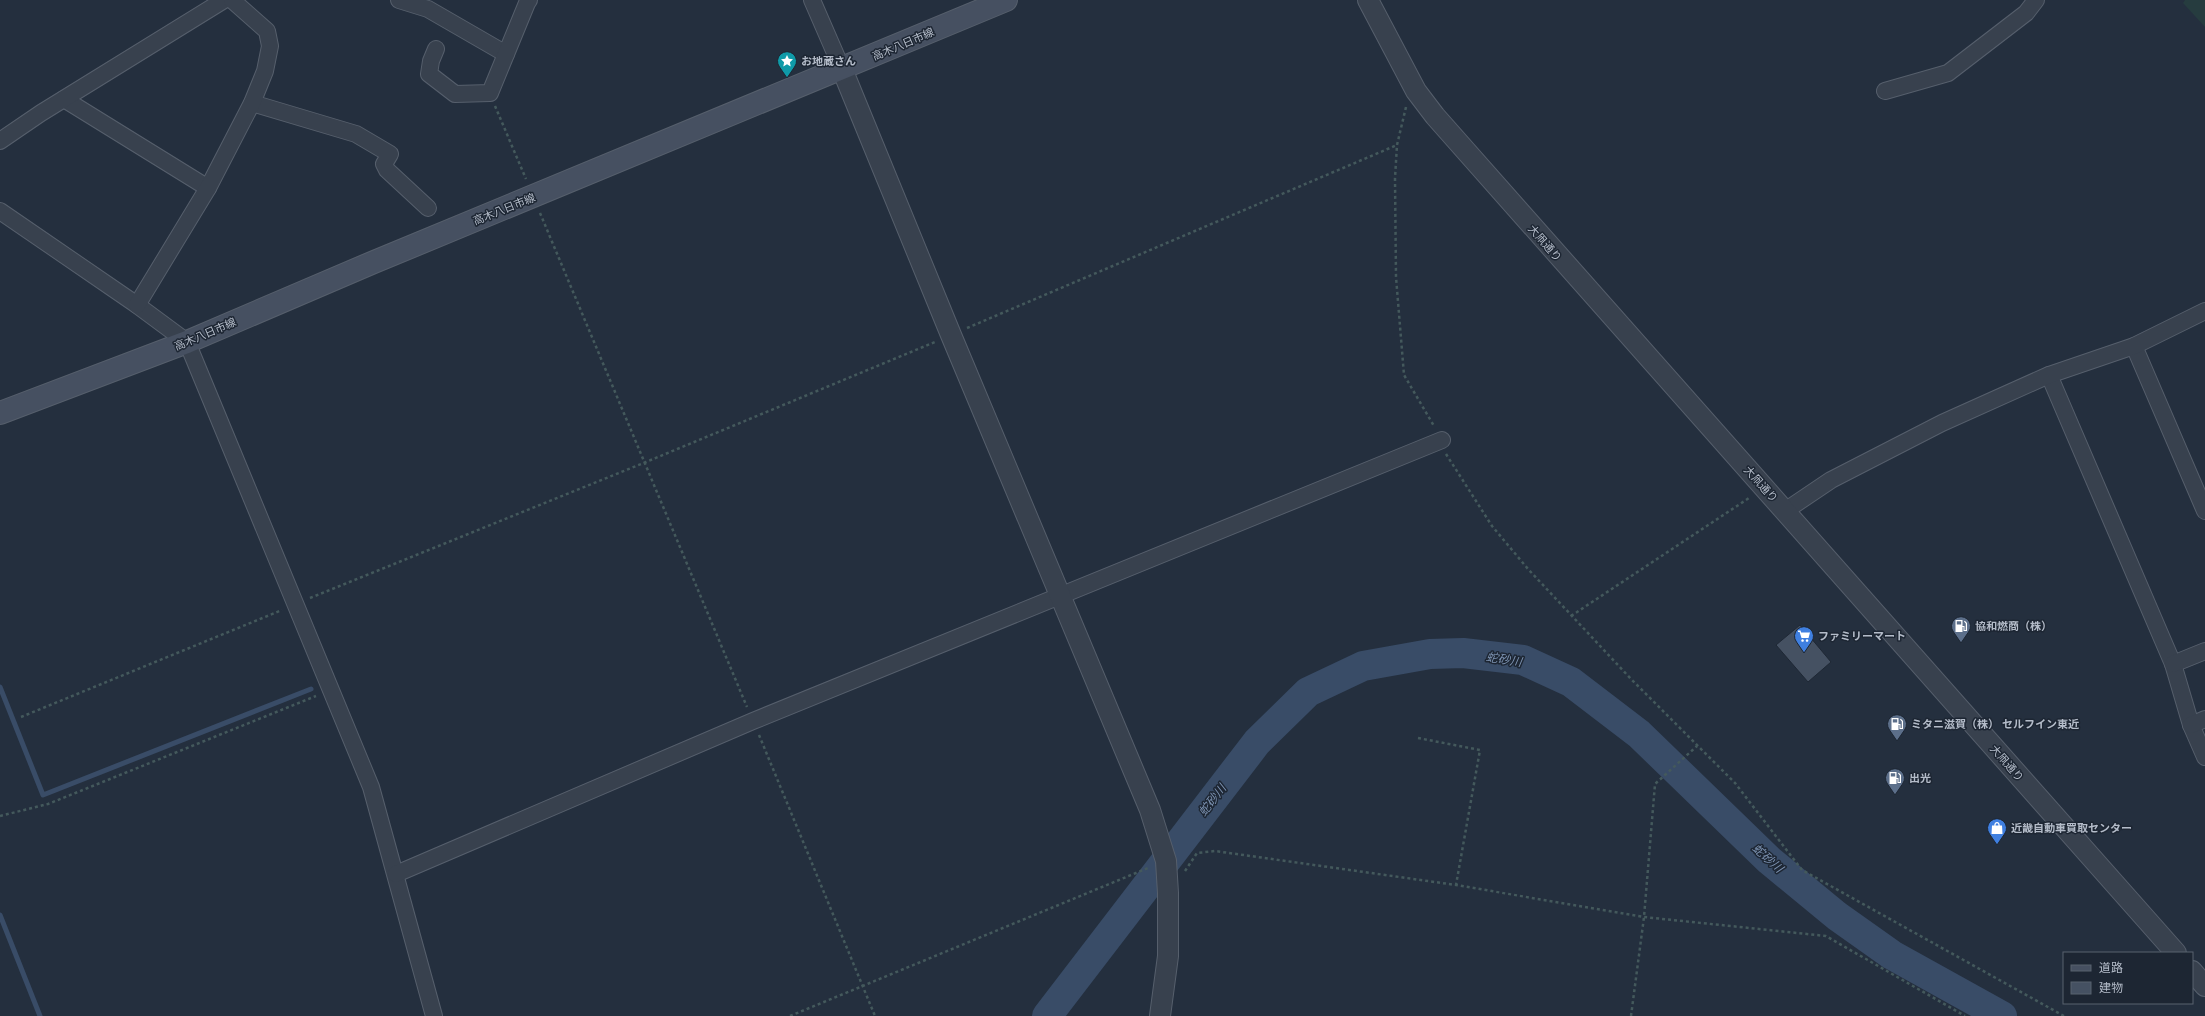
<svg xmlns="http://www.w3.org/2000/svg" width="2205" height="1016" font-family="Quicksand,'Noto Sans JP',sans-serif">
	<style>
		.green { fill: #263c3f }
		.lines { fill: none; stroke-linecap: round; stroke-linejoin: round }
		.stream { stroke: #394c67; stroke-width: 5 }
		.river { stroke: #394c67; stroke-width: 30 }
		.building { fill: #455162; stroke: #1f2835 }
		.minor-casing { stroke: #565f6c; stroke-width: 18 }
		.tertiary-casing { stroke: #565f6c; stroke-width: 22 }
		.secondary-casing { stroke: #565f6c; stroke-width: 24 }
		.path { stroke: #44595c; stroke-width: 2.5; stroke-dasharray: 3 3; stroke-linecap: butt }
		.minor { stroke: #38414e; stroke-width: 16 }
		.tertiary { stroke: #38414e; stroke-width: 20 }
		.secondary { stroke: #465061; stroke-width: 22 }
		.labels { text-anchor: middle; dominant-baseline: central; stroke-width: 3; stroke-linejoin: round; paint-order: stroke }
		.street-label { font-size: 11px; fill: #b4bcc9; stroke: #1d2633 }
		.poi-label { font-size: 11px; font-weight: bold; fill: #b4bcc9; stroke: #1d2633; text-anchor: start }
		.water-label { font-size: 12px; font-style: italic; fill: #7c92b1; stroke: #1d2633 }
	</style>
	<rect width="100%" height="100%" fill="#242f3e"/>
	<path class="green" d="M2185,0h20v27l-22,-24z"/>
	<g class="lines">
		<g class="stream">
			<path d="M0,687l43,108 268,-106"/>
			<path d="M0,915l40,101"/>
		</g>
		<path class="river" d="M1047,1016l210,-274 51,-50 55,-26 67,-12 33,-1 60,7 48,22 68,52 130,126 68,56 55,39 110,61"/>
	</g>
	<path class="building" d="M1800,625l31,37 -23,20 -32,-37z"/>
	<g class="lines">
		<defs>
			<g id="minor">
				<path d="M399,0l29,9 78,45"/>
				<path d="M812,0l30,69"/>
				<path d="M436,49l-5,12 -2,13 26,20 35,-1 37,-90 2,-3"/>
				<path d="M1885,91l63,-18 78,-60 10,-13"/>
				<path d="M64,99l144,89"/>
				<path d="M252,103l104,31 34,20 -6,10 3,6 41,38"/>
				<path d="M0,141l41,-28 183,-113"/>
				<path d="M0,211l137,94 50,37 184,445 63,229"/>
				<path d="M137,305l71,-117 44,-85 13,-32 5,-25 -3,-15 -35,-31"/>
				<path d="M2134,346l71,165"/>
				<path d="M2049,375l124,289 18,61 14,32"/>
				<path d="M1785,511l46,-31 111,-57 107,-48 85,-29 71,-35"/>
				<path d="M2173,664l32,-13"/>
				<path d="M2191,725l14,-6"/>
				<path d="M396,874l357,-153 689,-281"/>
			</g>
			<g id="tertiary">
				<path d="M1368,0l48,91 19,25 741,837"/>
				<path d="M842,69l109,266 199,475 16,51 2,32v63l-8,60"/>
				<path d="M2192,971l13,15"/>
			</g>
			<path id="secondary" d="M0,413l187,-71 187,-80 632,-262"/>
		</defs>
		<use href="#minor" class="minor-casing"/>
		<use href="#tertiary" class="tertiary-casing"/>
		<use href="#secondary" class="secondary-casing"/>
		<g class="path">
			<path d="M495,106l31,73"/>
			<path d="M1406,107l-9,38 -2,33 1,99 8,98 30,51"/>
			<path d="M540,213l207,494"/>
			<path d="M967,328l430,-183"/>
			<path d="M1446,454l46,72 36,43 103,110 104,104 67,87 262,146"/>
			<path d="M310,598l336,-136 289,-120"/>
			<path d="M1571,616l178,-118"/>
			<path d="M21,717l261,-107"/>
			<path d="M759,735l116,281"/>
			<path d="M1418,738l62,12 -24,135"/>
			<path d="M0,816l48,-12 268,-108"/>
			<path d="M1185,871l12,-18 18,-2 241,34 188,32 182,19 139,80"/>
			<path d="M790,1016l358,-148"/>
			<path d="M1631,1016l13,-99 11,-133 42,-38"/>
		</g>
		<use href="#minor" class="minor"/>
		<use href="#tertiary" class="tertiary"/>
		<use href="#secondary" class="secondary"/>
	</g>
	<defs>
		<symbol id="sight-pin" viewBox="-11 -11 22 30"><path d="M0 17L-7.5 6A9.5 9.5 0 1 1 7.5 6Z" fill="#0f9aa8" stroke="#1d2633"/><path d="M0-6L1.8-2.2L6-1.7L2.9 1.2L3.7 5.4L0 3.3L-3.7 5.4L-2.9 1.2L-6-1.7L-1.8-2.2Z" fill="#fff"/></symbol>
		<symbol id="fuel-pin" viewBox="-11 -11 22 30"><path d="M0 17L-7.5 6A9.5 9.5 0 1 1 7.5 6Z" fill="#5c6f8a" stroke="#1d2633"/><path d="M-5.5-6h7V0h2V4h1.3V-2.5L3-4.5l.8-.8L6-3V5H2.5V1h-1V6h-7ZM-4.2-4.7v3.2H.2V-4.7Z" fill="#fff"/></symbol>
		<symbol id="supermarket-pin" viewBox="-11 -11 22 30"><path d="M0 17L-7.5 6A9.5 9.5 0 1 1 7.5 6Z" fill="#3f7fe0" stroke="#1d2633"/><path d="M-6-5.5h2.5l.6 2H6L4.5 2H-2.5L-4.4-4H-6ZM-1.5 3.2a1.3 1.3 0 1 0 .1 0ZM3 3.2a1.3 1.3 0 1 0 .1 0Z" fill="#fff"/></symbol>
		<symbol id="shop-pin" viewBox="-11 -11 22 30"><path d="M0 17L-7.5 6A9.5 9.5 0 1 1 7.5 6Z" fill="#3f7fe0" stroke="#1d2633"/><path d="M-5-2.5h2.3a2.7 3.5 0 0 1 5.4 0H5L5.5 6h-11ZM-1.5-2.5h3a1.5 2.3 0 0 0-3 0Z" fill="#fff"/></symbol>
	</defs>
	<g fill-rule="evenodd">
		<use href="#sight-pin" x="776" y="50" width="22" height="30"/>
		<use href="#fuel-pin" x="1950" y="615" width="22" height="30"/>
		<use href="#supermarket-pin" x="1793" y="625" width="22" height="30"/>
		<use href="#fuel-pin" x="1886" y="713" width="22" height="30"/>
		<use href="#fuel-pin" x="1884" y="767" width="22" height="30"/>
		<use href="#shop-pin" x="1986" y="817" width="22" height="30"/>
	</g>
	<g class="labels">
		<g class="street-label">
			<text transform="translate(903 44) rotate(-23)">高木八日市線</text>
			<text transform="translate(504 209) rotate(-22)">高木八日市線</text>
			<text transform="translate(1545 243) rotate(49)">大凧通り</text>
			<text transform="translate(205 334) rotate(-23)">高木八日市線</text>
			<text transform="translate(1761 484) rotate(48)">大凧通り</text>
			<text transform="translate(2007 763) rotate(49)">大凧通り</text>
		</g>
		<g class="poi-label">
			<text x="801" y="61">お地蔵さん</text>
			<text x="1975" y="626">協和燃商（株）</text>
			<text x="1818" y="636">ファミリーマート</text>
			<text x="1911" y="724">ミタニ滋賀（株） セルフイン東近</text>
			<text x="1909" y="778">出光</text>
			<text x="2011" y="828">近畿自動車買取センター</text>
		</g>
		<g class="water-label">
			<text transform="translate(1504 659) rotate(9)">蛇砂川</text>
			<text transform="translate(1212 800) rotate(-52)">蛇砂川</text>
			<text transform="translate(1768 858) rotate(42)">蛇砂川</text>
		</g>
	</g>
	<rect x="2063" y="952" width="130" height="52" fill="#1d2633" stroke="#59626f"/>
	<rect x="2071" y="965" width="20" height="6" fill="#465061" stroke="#59626f"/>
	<text x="2099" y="972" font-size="12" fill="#b4bcc9">道路</text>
	<rect x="2071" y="982" width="20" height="12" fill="#455162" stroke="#59626f"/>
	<text x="2099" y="992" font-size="12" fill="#b4bcc9">建物</text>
</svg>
